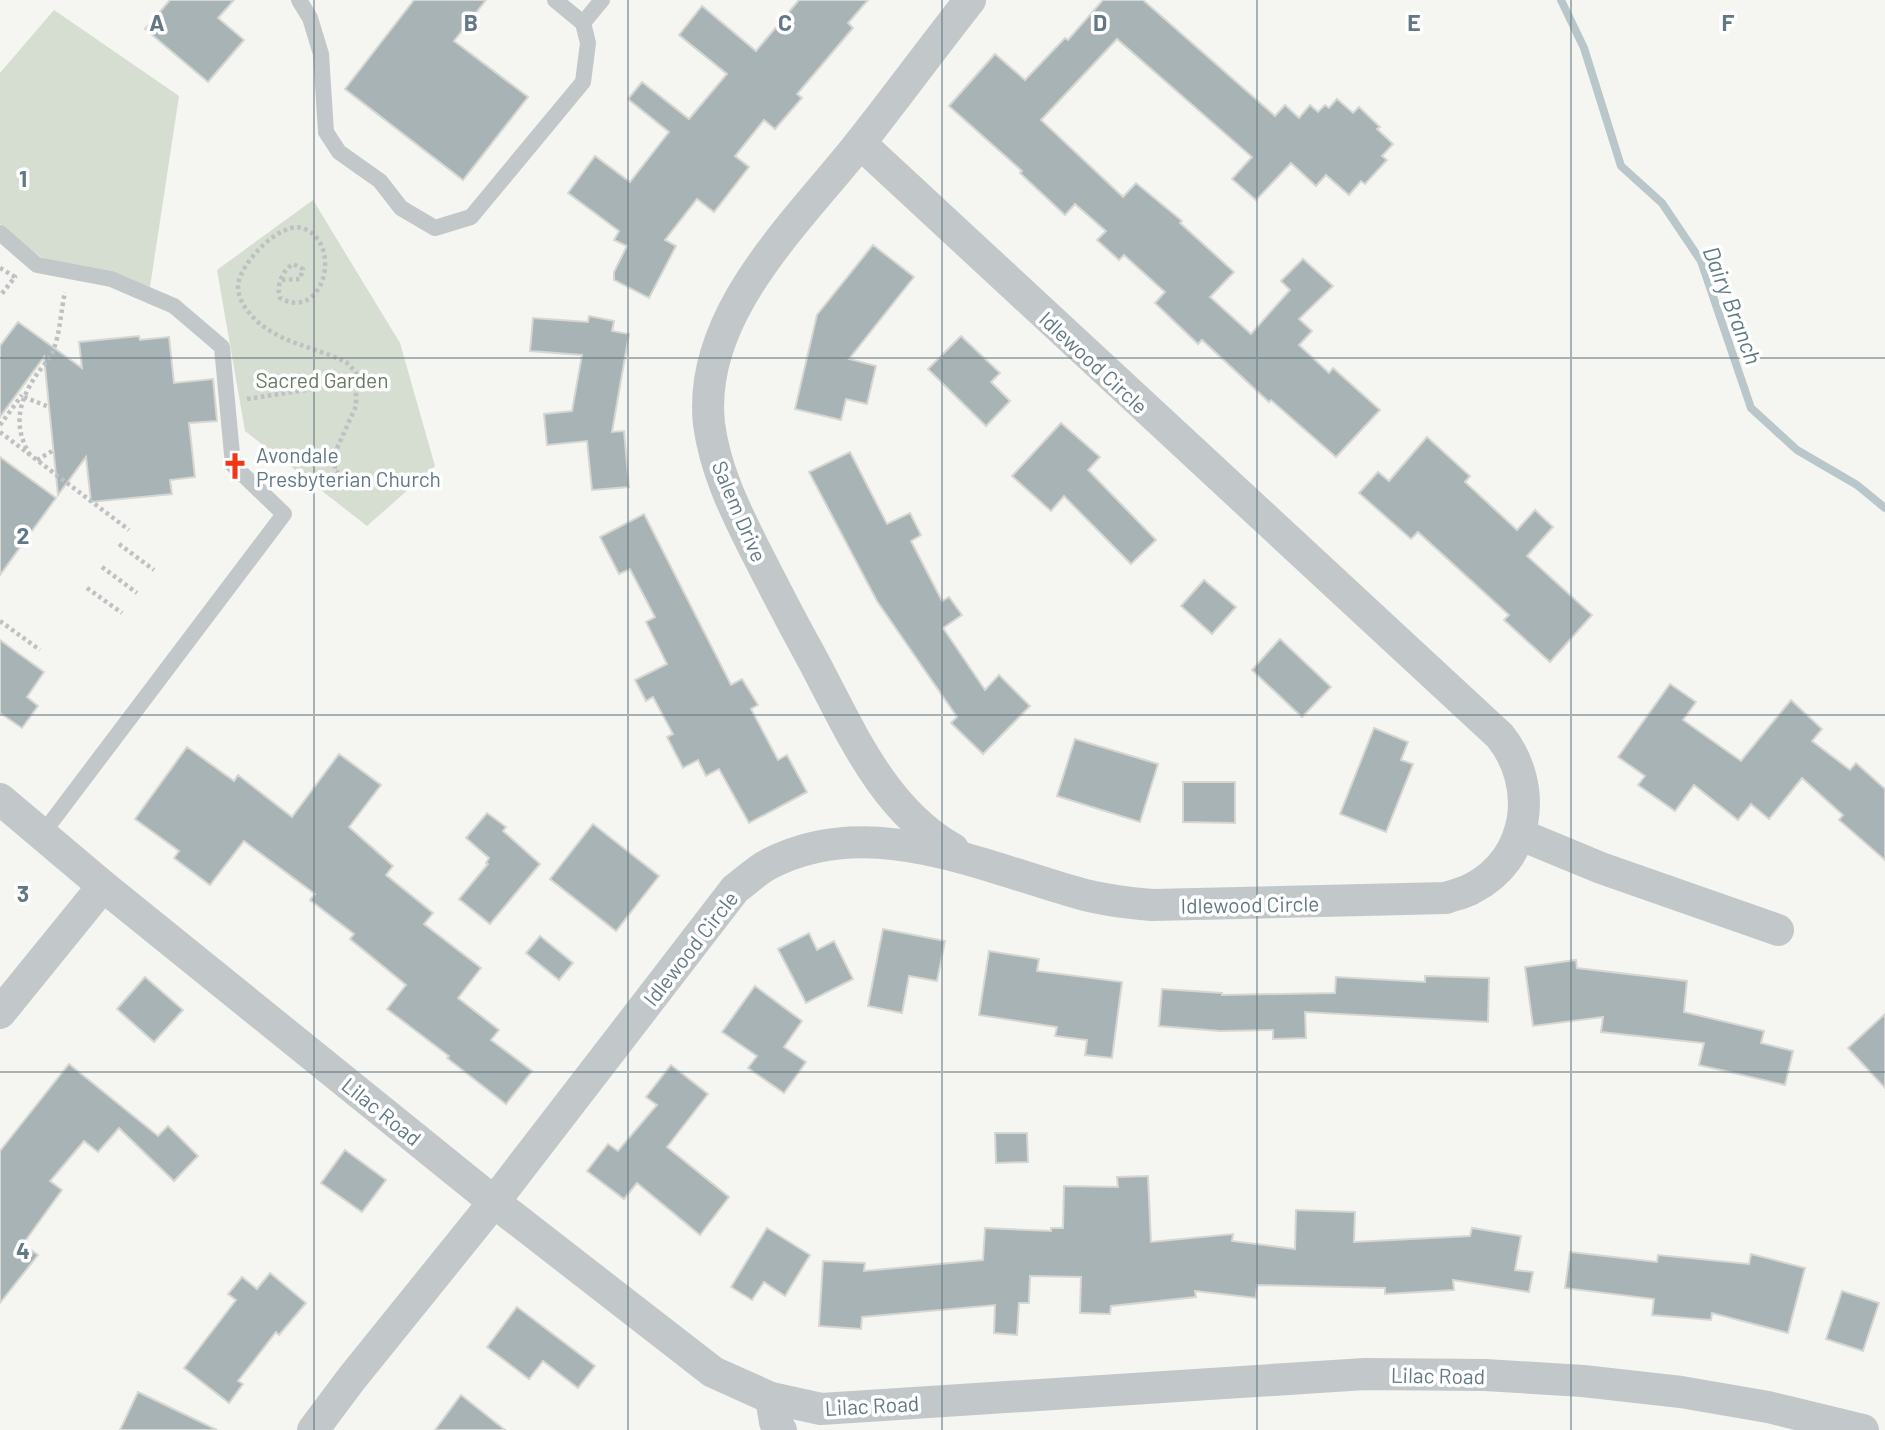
<svg xmlns="http://www.w3.org/2000/svg" width="1885" height="1430" font-family="Barlow,sans-serif">
	<style>
		.green { fill: #d6ddd1 }
		.lines { fill: none; stroke-linecap: round; stroke-linejoin: round }
		.stream { stroke: #b9c7cb; stroke-width: 8 }
		.building { fill: #a8b3b6; stroke: #d6d6d3; stroke-width: 2 }
		.path { stroke: #bec0c2; stroke-width: 4.5; stroke-dasharray: 3.5 3.5; stroke-linecap: butt }
		.service { stroke: #c2c7c9; stroke-width: 16 }
		.minor { stroke: #c2c7c9; stroke-width: 32 }
		.grid { fill: none; stroke: #627884; stroke-width: 2; stroke-opacity: 0.55 }
		.labels { text-anchor: middle; dominant-baseline: central; stroke-width: 7; stroke-linejoin: round; paint-order: stroke }
		.street-label { font-size: 21px; fill: #627884; stroke: #fff }
		.park-label { font-size: 21px; fill: #687b61; stroke: #fff }
		.poi-label { font-size: 21px; fill: #627884; stroke: #fff; text-anchor: start }
		.water-label { font-size: 23px; font-style: italic; fill: #5d7b81; stroke: #fff }
		.grid-label { font-size: 23px; text-anchor: middle; font-weight: bold; fill: #627884; stroke: #fff; stroke-width: 7; stroke-linejoin: round; paint-order: stroke }
	</style>
	<rect width="100%" height="100%" fill="#f5f5f1"/>
	<g class="green">
		<path d="M54,10l125,86 -29,191 -108,-29 -42,-34v-151z"/>
		<path d="M313,200l87,143 35,123 -68,60 -122,-95 -28,-161z"/>
	</g>
	<g class="lines">
		<path class="stream" d="M1561,0l23,48 37,118 41,37 39,58 50,147 46,42 60,35 28,23"/>
	</g>
	<g class="building">
		<path d="M170,0h64l-16,18 26,22 -36,42 -63,-53z"/>
		<path d="M414,0h72l-32,41 74,56 -65,83 -118,-91z"/>
		<path d="M799,0h69l-20,23 5,5 -56,66 5,4 -27,31 -11,-9 -29,36 14,11 -35,45 -17,-13 -32,41 11,6 -27,52 -35,-18v-8l13,-26 -13,-6 5,-9 -51,-38 27,-37 35,26 39,-50 -41,-33 14,-17 47,37 38,-45 -48,-39 23,-29 54,45z"/>
		<path d="M1103,0h40l132,116 10,-11 14,13 11,-13 8,7 7,-7 4,3 8,-9 16,14 6,-6 21,20 -3,2 16,15 -11,12 5,4 -22,24 -4,-3 -12,14 -23,-20 -10,11 -25,-23 -35,37 -24,-21 20,-22 -135,-118 -76,81 82,77 13,-14 46,38 -2,2 54,49 -24,25 41,37 39,-44 -9,-9 22,-22 30,27 -34,33 13,12 -13,14 30,28 4,-5 47,42 -44,47 -65,-57 -2,2 -67,-62 -4,4 -43,-41 10,-11 -41,-37 -5,5 -22,-20 9,-9 -31,-27 -10,11 -45,-42 2,-2 -73,-65 46,-52 30,26 40,-42 3,2z"/>
		<path d="M873,245l41,32 -65,82 27,7 -9,38 -21,-5 -5,21 -46,-11 22,-94z"/>
		<path d="M589,316l25,5 -2,10 17,3 -17,98 12,-1 5,56 -37,3 -5,-49 -40,4 -3,-31 28,-3 10,-56 -52,-4 3,-33 55,4z"/>
		<path d="M18,322l64,46 -3,-26 60,-6 1,4 29,-3 5,46 39,-4 4,42 -28,2 6,54 -25,3 2,14 -81,8 -5,-45 -28,38 -14,-138 -44,60v-71z"/>
		<path d="M961,336l39,37 -9,9 19,19 -24,25 -58,-57z"/>
		<path d="M1061,423l39,34 -12,13 68,70 -25,24 -67,-68 -13,15 -39,-35z"/>
		<path d="M1427,437l43,39 -5,6 52,48 18,-20 18,17 -26,29 65,59 -42,47 -46,-42 5,-5 -91,-83 -7,7 -52,-46 19,-21 11,9z"/>
		<path d="M850,452l37,72 23,-11 11,22 -10,6 31,60 7,-4 13,18 -19,13 42,62 14,-15 31,31 -47,48 -32,-31 6,-6 -80,-116 -68,-129z"/>
		<path d="M0,457l56,41 -56,77z"/>
		<path d="M644,514l87,171 11,-6 16,26 -7,4 27,51 9,-5 20,37 -58,31 -30,-54 -13,7 -8,-16 -15,8 -16,-31 6,-3 -20,-37 -7,4 -11,-21 32,-16 -21,-42 9,-5 -25,-48 -11,5 -19,-37z"/>
		<path d="M1204,580l32,27 -24,27 -31,-28z"/>
		<path d="M1280,639l51,48 -29,30 -50,-47z"/>
		<path d="M0,640l44,32 -17,25 11,9 -16,22 -22,-15z"/>
		<path d="M1670,684l26,18 -13,18 58,41 50,-61 31,29 -10,12 38,29 6,-7 29,26v71l-46,-40 4,-5 -41,-37 -33,41 -18,-15 -13,16 -44,-35 -19,26 -37,-26 7,-9 -27,-19z"/>
		<path d="M1374,728l34,14 -7,18 12,4 -27,68 -46,-18z"/>
		<path d="M1075,739l83,25 -18,58 -83,-26z"/>
		<path d="M187,747l47,34 4,-6 54,42 47,-63 42,31 -32,42 44,39 -7,9 47,38 -9,11 57,44 -23,30 41,32 -8,10 41,31 -26,33 -59,-46 2,-2 -62,-47 19,-24 -56,-46 4,-5 -44,-34 5,-6 -71,-53 -34,44 -36,-27 5,-7 -44,-32z"/>
		<path d="M1183,782h52v41l-52,-1z"/>
		<path d="M487,813l19,14 -3,4 37,33 -50,60 -31,-25 29,-35 -2,-1 3,-5 -23,-20z"/>
		<path d="M593,824l66,52 -43,55 -66,-52z"/>
		<path d="M883,929l62,12 -8,40 -28,-5 -7,37 -34,-7z"/>
		<path d="M809,933l8,17 17,-9 19,38 -47,24 -28,-54z"/>
		<path d="M540,936l33,27 -14,17 -33,-27z"/>
		<path d="M989,951l50,8 -2,12 85,11 -10,76 -27,-3 2,-15 -32,-4 2,-9 -78,-12z"/>
		<path d="M1576,960l1,8 110,13 -3,31 80,19 -3,12 32,8 -8,34 -86,-20 5,-22 -103,-11 2,-15 -70,9 -8,-59z"/>
		<path d="M1425,976l64,2 -1,44 -183,-10 1,26 -33,1v-9l-53,1 -61,-5 3,-37 60,4v2l113,-2 1,-16 89,5z"/>
		<path d="M145,977l38,33 -29,32 -37,-33z"/>
		<path d="M755,986l47,35 -18,26 22,15 -22,31 -36,-25 9,-12 -35,-24z"/>
		<path d="M1885,1014v74l-37,-40z"/>
		<path d="M69,1064l89,72 10,-10 30,30 -24,25 -55,-53 -21,24 -14,-11 -34,40 12,9 -39,54 15,11 -38,48v-152z"/>
		<path d="M671,1065l37,29 -41,53 62,50 -29,38 -63,-52 -13,16 -37,-28 21,-27 10,7 39,-46 -11,-8z"/>
		<path d="M995,1133h32l1,29 -32,1z"/>
		<path d="M345,1150l41,30 -24,32 -41,-29z"/>
		<path d="M1148,1176l3,66 82,-8 -1,7 63,8 1,-39 59,2 -1,30 116,-6 2,-8 49,8 -6,34 18,2 -4,20 -76,-12 1,10 -69,4v-6l-128,-3 -1,13 -61,-7 1,6 -85,9 -1,8 -30,-1 1,-36 -51,-1 -1,27h-10l-2,32 -23,-2 1,-28 -133,12 -1,12 -42,-3 4,-65 42,2 -1,8 119,-11 2,-32 66,3v-3h12l1,-42 54,1 -1,-10z"/>
		<path d="M767,1228l43,27 -25,41 -21,-14 -12,18 -21,-13z"/>
		<path d="M1570,1252l87,10 1,-7 91,9 2,-10 54,14 -17,65 -76,-20 -1,7 -59,-5 2,-16 -89,-11z"/>
		<path d="M270,1273l36,30 -27,32 -3,-3 -38,49 5,3 -14,19 -45,-35 52,-68 -8,-6 14,-17 15,12z"/>
		<path d="M1842,1291l37,12 -16,48 -37,-12z"/>
		<path d="M517,1307l78,59 -17,22 -35,-27 -14,18 -42,-32z"/>
		<path d="M138,1392l79,38h-97z"/>
		<path d="M461,1395l44,35h-70z"/>
	</g>
	<g class="lines">
		<g class="path">
			<path d="M0,268l15,9 -15,19"/>
			<path d="M282,280l18,-1 3,-10 -10,-5c-11,7 -17,22 -13,34 43,24 63,-52 25,-69 -23,-11 -66,35 -67,57 0,11 6,21 13,29 23,27 64,32 95,47l10,10v34l-22,49 1,16 7,3"/>
			<path d="M24,397l25,10"/>
			<path d="M247,399l110,-17"/>
			<path d="M0,425l22,-30"/>
			<path d="M0,432l129,98"/>
			<path d="M30,455c-18,-30 -11,-54 7,-81 5,-7 13,-15 16,-23 7,-17 8,-41 12,-59"/>
			<path d="M37,460l17,-10"/>
			<path d="M119,544l35,26"/>
			<path d="M102,567l35,26"/>
			<path d="M87,588l35,25"/>
			<path d="M0,621l40,29"/>
		</g>
		<g class="service">
			<path d="M299,0l11,18 11,36 5,78 13,20 41,29 21,27 34,20 36,-11 112,-135 5,-39 -5,-20"/>
			<path d="M555,0l28,23 19,-23"/>
			<path d="M0,233l37,32 74,14 63,27 48,41 11,118 51,49 -241,319"/>
		</g>
		<g class="minor">
			<path d="M0,799l103,87 391,316 219,170 58,26 50,11 544,-35 120,1 98,6 98,11 87,15 95,23"/>
			<path d="M1519,834l82,34 177,62"/>
			<path d="M953,849c-74,-42 -106,-127 -145,-198 -19,-34 -36,-68 -54,-103 -20,-40 -39,-79 -45,-124 -12,-110 89,-202 151,-281 37,-47 73,-96 110,-143"/>
			<path d="M0,1013l103,-127"/>
			<path d="M771,1398l4,24 6,8"/>
			<path d="M313,1430l39,-52 142,-176 241,-313c11,-8 22,-19 34,-25 100,-52 211,2 309,29 24,7 49,10 74,12l294,-7c8,-3 18,-5 25,-9 60,-30 68,-104 29,-153l-640,-593"/>
		</g>
	</g>
	<path class="grid" d="M314,0v1430M628,0v1430M942,0v1430M1257,0v1430M1571,0v1430M0,358h1885M0,715h1885M0,1072h1885"/>
	<defs>
		<symbol id="church-bare" viewBox="-9 -9 18 18"><path d="M-1.2-6h2.4v3.5h3.3v2.4h-3.3V6h-2.4V-.1h-3.3v-2.4h3.3Z" fill="#ef3616" stroke="#fff" stroke-width="2.5" paint-order="stroke"/></symbol>
	</defs>
	<g fill-rule="evenodd">
		<use href="#church-bare" x="216" y="447" width="38" height="38"/>
	</g>
	<g class="labels">
		<g class="street-label">
			<text transform="translate(1094 362) rotate(43)">Idlewood Circle</text>
			<text transform="translate(740 511) rotate(67)">Salem Drive</text>
			<text transform="translate(1250 904) rotate(-1)">Idlewood Circle</text>
			<text transform="translate(690 948) rotate(-52)">Idlewood Circle</text>
			<text transform="translate(382 1111) rotate(39)">Lilac Road</text>
			<text transform="translate(1438 1375) rotate(1)">Lilac Road</text>
			<text transform="translate(872 1405) rotate(-3)">Lilac Road</text>
		</g>
		<g class="park-label">
			<text x="322" y="379">Sacred Garden</text>
		</g>
		<g class="poi-label">
			<text x="256" y="454">Avondale<tspan x="256" dy="24">Presbyterian Church</tspan></text>
		</g>
		<g class="water-label">
			<text transform="translate(1733 305) rotate(69)">Dairy Branch</text>
		</g>
	</g>
	<g class="grid-label">
		<text x="157" y="31">A</text>
		<text x="471" y="31">B</text>
		<text x="785" y="31">C</text>
		<text x="1100" y="31">D</text>
		<text x="1414" y="31">E</text>
		<text x="1728" y="31">F</text>
		<text x="23" y="187">1</text>
		<text x="23" y="544">2</text>
		<text x="23" y="902">3</text>
		<text x="23" y="1259">4</text>
	</g>
</svg>
